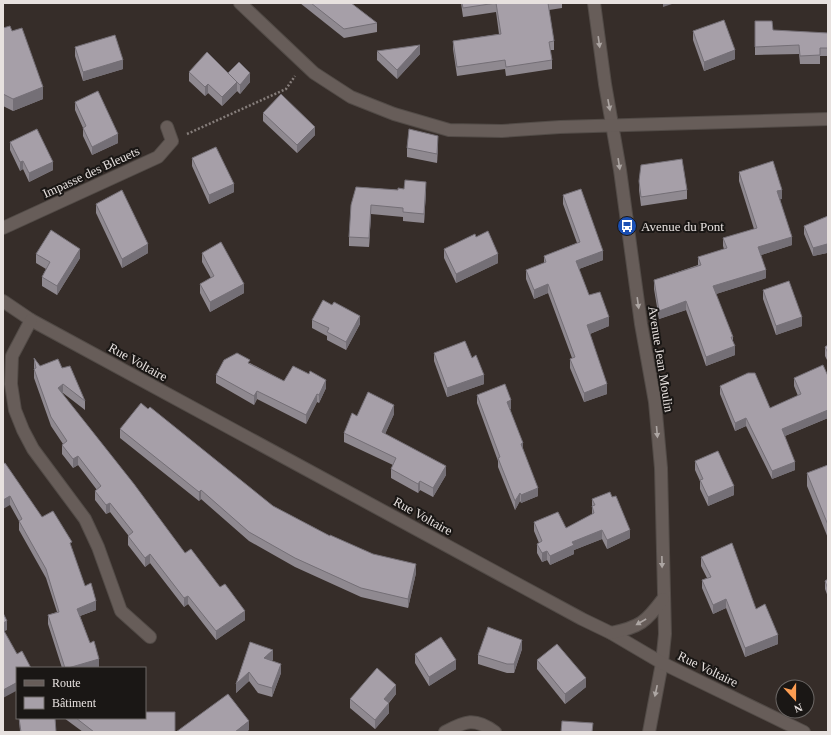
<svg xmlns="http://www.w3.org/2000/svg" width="831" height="735" font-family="'Times New Roman',serif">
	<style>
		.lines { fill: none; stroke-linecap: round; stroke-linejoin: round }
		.street-casing { stroke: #524b47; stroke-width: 14 }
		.secondary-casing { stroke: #524b47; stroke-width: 14 }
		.path { stroke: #867e7b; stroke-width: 2.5; stroke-dasharray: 2 2; stroke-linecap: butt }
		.street { stroke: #675d59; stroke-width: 12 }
		.secondary { stroke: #675d59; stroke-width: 12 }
		.wall { fill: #8f8990 }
		.shaded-wall { fill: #746f76 }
		.building { fill: #a69fa8; stroke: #746f76 }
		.oneway { fill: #ada6a3 }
		.labels { text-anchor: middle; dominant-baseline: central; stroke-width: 4; stroke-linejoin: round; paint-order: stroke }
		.street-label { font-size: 13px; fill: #e7e1df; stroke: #1a1715 }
		.poi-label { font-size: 13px; fill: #e7e1df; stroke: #1a1715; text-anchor: start }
	</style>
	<rect width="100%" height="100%" fill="#362d29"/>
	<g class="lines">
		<defs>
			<g id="street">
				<path d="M594,3l11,81 15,86 21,154 14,78 6,66 4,166 -3,29 -13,69"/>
				<path d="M3,228l155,-71 14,-16 -5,-14"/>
				<path d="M3,301l28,19 551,299 29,14 51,30 142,69"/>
				<path d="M31,320l-19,36 -1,28 4,26 8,20 10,19 52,70 13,28 23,64 29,26"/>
				<path d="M611,633c29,-6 35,-11 52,-34"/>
				<path d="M445,732c20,-11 30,-15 50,0"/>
			</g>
			<path id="secondary" d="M240,3l74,70 37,24 43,17 55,16 53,1 58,-4 268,-8"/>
		</defs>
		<use href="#street" class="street-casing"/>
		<use href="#secondary" class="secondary-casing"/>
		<path class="path" d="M187,134l99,-45 9,-13"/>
		<use href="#street" class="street"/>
		<use href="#secondary" class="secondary"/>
	</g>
	<g class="wall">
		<path d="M300,3h51l26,20v9l-33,6z"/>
		<path d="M461,3h101v5l-13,2 5,31v9h-4l2,10v9l-46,7 -1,-7 -48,7 -4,-27v-8l46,-7 -3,-22 -33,5z"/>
		<path d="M3,28l9,3 31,68 -30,12 -10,-5z"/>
		<path d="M755,30l73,3v23h-8v8h-20l-1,-10 -44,1z"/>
		<path d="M693,31l42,28 -31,12 -11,-31z"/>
		<path d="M75,47l48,22 -40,12 -8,-25z"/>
		<path d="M377,51l43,3 -23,25 -20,-19z"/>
		<path d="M189,72l39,1 22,9 -10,12 -3,-3 -15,15 -14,-13 -3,3 -16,-15z"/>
		<path d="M75,102l43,41 -26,12 -9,-19v-8l-8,-18z"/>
		<path d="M263,113l52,22 -18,18 -34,-32z"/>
		<path d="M10,142l43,28 -24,12 -6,-13 -3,2 -10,-21z"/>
		<path d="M438,145l-1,18 -30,-6v-9z"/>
		<path d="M192,158l42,34 -25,12 -17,-38z"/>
		<path d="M739,172l43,27h-2l12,46 -31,10 5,23 -50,16 17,43v5l2,13 -29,11 -20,-56 -27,9 -5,-30v-9l44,-15v-8l26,-8 -1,-3v-8l31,-9 -15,-48z"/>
		<path d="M639,181l48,9v9l-46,7 -2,-16z"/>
		<path d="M356,187l42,3 28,1 -2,32 -21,-2v-4l-32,-3 -2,33 -20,-1v-9z"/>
		<path d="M563,195l40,65 -24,9 10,26 20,31 -19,8 17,60 -23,8 -14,-34v-9l2,-1 -24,-65 -14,6 -8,-20v-9l18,-7v-7l33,-13 -14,-39z"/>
		<path d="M96,204l52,49 -26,15 -26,-55z"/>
		<path d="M828,216v40l-1,-3 -14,3 -9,-22v-8z"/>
		<path d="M476,237l22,26 -42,20 -12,-25v-9z"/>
		<path d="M202,253l42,40 -34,19 -10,-19v-9l11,-6 -9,-16z"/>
		<path d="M36,254l44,4 -23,37 -15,-9v-9l4,-8 -10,-6z"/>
		<path d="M763,290l39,36 -26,9 -13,-36z"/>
		<path d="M312,320l48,4 -14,26 -19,-10v-4l-15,-8z"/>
		<path d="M828,345v17l-3,-6v-9z"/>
		<path d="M434,353l38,5 12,26 -37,13 -13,-36z"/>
		<path d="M34,358l6,8 22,2 23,33v9l-22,-17h-1l123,160 60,67 -29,20 -28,-36 -4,3 -34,-44 -5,4 -17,-22v-10l-18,-23 -4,2 -11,-14v-9l2,-1 -19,-25 -5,3 -11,-14v-9l1,-1 -12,-18 -17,-48z"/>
		<path d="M250,363l34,18 42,7 -7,15 -2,-1 -11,22 -49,-25 -3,6 -38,-22v-8z"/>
		<path d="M828,376v42l-43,18 10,34 -23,9 -26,-53 -11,5 -15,-37v-8l50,22 28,-12 -4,-10v-8z"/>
		<path d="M477,395l34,14h-1l28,87 -17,7 -1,-2 -5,9 -17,-43v-6l-21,-58z"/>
		<path d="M394,414l-9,20 61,41 -13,22 -13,-7 -2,3 -27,-15v-9l2,-4 -49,-23v-9l13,-17z"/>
		<path d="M120,429l153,77 57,30 86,37 -8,35 -47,-11 -66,-30 -46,-26 -48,-42 -2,2 -79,-63z"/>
		<path d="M695,461l39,34 -26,11 -8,-17v-8l-5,-11z"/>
		<path d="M3,464l39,53 30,32 13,37 11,24 -16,6 19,52h-37l-14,-44v-9l9,-3 -11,-34 -27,-48v-9l-9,-16z"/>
		<path d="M828,465v73l-21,-52v-13z"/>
		<path d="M592,499l38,39 -23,11 -5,-10 -28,11v4l-24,11 -3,-5 -5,2 -5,-9v-9l2,-1 -5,-12v-9l32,6 26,-13z"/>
		<path d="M701,557l55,52 22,35 -33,13 -19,-49 -13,6 -11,-26v-8l5,-2 -6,-12z"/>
		<path d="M828,579v18l-3,-8v-8z"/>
		<path d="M250,642l23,17 -1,2 9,12 -9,24 -14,-4 -9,-12 -13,12z"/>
		<path d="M522,649l-8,24h-7l-29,-9v-9z"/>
		<path d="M415,654l41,15 -27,17 -14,-23z"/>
		<path d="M537,660l49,27 -21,17 -28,-35z"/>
		<path d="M396,694l-7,9v10l-14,16 -25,-21v-9z"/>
		<path d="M19,718h36l1,14h-36z"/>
		<path d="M64,718h81l30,14h-92z"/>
	</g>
	<g class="shaded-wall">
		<path d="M663,3h12l-12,4z"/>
		<path d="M420,45v9l-23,25v-9z"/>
		<path d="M735,50v9l-31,12v-9z"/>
		<path d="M123,60v9l-40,12v-9z"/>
		<path d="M250,73v9l-10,12v-9z"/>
		<path d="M237,82v9l-15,15v-9z"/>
		<path d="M208,84v9l-3,3v-9z"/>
		<path d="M43,87v12l-30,12v-12z"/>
		<path d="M315,127v8l-18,18v-8z"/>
		<path d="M118,134v9l-26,12v-8z"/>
		<path d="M438,136v9l-1,18v-9z"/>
		<path d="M23,161v8l-3,2v-9z"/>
		<path d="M53,162v8l-24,12v-9z"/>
		<path d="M426,182v9l-2,32v-9z"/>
		<path d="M234,184v8l-25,12v-9z"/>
		<path d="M782,190v9l-5,1v-9z"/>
		<path d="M371,205v9l-2,33v-9z"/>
		<path d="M792,237v8l-34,11v-9z"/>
		<path d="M148,244v9l-26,15v-9z"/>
		<path d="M827,244v9l-14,3v-8z"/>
		<path d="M80,249v9l-23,37v-9z"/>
		<path d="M603,251v9l-27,10v-9z"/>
		<path d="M498,254v9l-42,20v-9z"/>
		<path d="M766,270v8l-53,17v-9z"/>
		<path d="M244,284v9l-34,19v-10z"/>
		<path d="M548,284v9l-14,6v-9z"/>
		<path d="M686,301v9l-27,9v-8z"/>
		<path d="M360,316v8l-14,26v-8z"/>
		<path d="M609,317v9l-22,9v-10z"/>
		<path d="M802,317v9l-26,9v-9z"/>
		<path d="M735,346v9l-29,11v-9z"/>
		<path d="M484,375v9l-37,13v-9z"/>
		<path d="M326,380v8l-7,15v-8z"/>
		<path d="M63,384v9l-5,4v-9z"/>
		<path d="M607,384v10l-23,8v-9z"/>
		<path d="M257,391v8l-3,6v-9z"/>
		<path d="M317,394v8l-11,22v-9z"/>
		<path d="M511,400v9l-4,1v-8z"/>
		<path d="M394,405v9l-12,27v-9z"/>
		<path d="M828,410v8l-46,19v-8z"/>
		<path d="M746,418v8l-11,5v-8z"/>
		<path d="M523,443v9l-2,-8z"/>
		<path d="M78,456v9l-5,3v-9z"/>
		<path d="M795,462v8l-23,9v-8z"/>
		<path d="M446,466v9l-13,22v-9z"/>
		<path d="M420,481v9l-2,3v-9z"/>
		<path d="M734,486v9l-26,11v-9z"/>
		<path d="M538,488v8l-17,7v-8z"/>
		<path d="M201,490v9l-2,2v-9z"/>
		<path d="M520,493v8l-5,9v-9z"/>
		<path d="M10,496v9l-7,4v-9z"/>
		<path d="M110,503v9l-4,2v-9z"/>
		<path d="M602,530v9l-28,11v4l-24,11v-9l22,-14z"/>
		<path d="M630,530v8l-23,11v-9z"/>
		<path d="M547,551v9l-5,2v-9z"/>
		<path d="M150,554v9l-5,4v-9z"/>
		<path d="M416,564v9l-8,35v-9z"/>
		<path d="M188,596v8l-4,3v-9z"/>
		<path d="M726,599v9l-13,6v-9z"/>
		<path d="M96,601v9l-19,7v-8z"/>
		<path d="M245,611v9l-29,20v-9z"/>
		<path d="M7,621v9l-4,2v-9z"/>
		<path d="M778,635v9l-33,13v-9z"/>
		<path d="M522,640v9l-8,24v-9z"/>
		<path d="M273,650v9l-9,8v-9z"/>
		<path d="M99,659v9h-31z"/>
		<path d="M456,660v9l-27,17v-9z"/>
		<path d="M281,664v9l-9,24v-9z"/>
		<path d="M249,672v9l-13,12v-9z"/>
		<path d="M586,678v9l-21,17v-10z"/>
		<path d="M16,683v8l-13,7v-8z"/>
		<path d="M396,685v9l-12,14v-9z"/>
		<path d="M389,703v10l-14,16v-9z"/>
		<path d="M249,721v9l-2,2h-12z"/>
	</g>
	<g class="building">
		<path d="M311,3h40l26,20 -33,6z"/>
		<path d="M462,3h34l-33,5z"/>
		<path d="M496,3h52l6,38 -5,1 3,18 -46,7 -1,-7 -48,7 -4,-26 48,-7z"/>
		<path d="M724,20l11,30 -31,12 -11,-31z"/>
		<path d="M755,21h17l1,9 55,3v15h-8v7l-20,1 -1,-11 -44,2z"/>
		<path d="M10,26l2,5 10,-3 21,59 -30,12 -10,-5v-66z"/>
		<path d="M115,35l8,25 -40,12 -8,-25z"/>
		<path d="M420,45l-23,25 -20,-19z"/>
		<path d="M207,52l30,30 -15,15 -14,-13 -3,3 -16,-15z"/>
		<path d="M239,62l11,11 -10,12 -12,-12z"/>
		<path d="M98,91l20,43 -26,13 -9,-19 3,-2 -11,-24z"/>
		<path d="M281,94l34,33 -18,18 -34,-32z"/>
		<path d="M37,129l16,33 -24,11 -6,-12 -3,1 -10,-20z"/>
		<path d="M409,129l29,7 -1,18 -30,-6z"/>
		<path d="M216,147l18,37 -25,11 -17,-37z"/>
		<path d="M682,159l5,31 -46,7 -2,-16 2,-16z"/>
		<path d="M773,161l9,29 -5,1 15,46 -34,10 8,23 -53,16 20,51h-2l4,9 -29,11 -20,-56 -27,10 -5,-31 47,-15 -3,-8 29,-9 -4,-10 34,-10 -18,-56z"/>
		<path d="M405,180l21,2 -2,32 -21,-2v-4l-32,-3 -2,33 -20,-1 2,-32 5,-18 42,3v-2l6,1z"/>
		<path d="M581,189l22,62 -27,10 13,34 11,-3 9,25 -22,8 20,59 -23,9 -14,-34 5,-2 -27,-73 -14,6 -8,-20 20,-8 -2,-6 36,-14 -17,-47z"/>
		<path d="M122,190l26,54 -26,15 -26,-55z"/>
		<path d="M828,216v32l-1,-4 -14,4 -9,-22z"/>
		<path d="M51,230l29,19 -23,37 -15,-9 8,-15 -14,-8z"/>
		<path d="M488,231l10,23 -42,20 -12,-25 31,-15 1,3z"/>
		<path d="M221,242l23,42 -34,18 -10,-18 14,-8 -12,-23z"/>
		<path d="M789,281l13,36 -26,9 -13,-36z"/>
		<path d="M323,300l9,5 2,-3 26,14 -14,26 -19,-10 2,-4 -17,-8z"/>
		<path d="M465,341l7,17 4,-3 8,20 -37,13 -13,-35z"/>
		<path d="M828,345v8l-3,-6z"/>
		<path d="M237,353l13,7 -2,3 36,18 9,-15 16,8 1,-3 16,9 -7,15 -2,-1 -11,21 -49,-24 -3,5 -38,-21 8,-15z"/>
		<path d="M34,358l6,8 18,-7 4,9 8,-2 15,35 -22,-17 -5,4 76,96 51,69 6,-4 29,38 5,-3 20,27 -29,20 -28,-35 -4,2 -34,-44 -5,4 -17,-22 5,-4 -23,-29 -4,2 -11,-14 6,-5 -23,-30 -5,3 -11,-14 5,-4 -16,-24 -17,-48 2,-1z"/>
		<path d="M823,365l5,11v34l-46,19 13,33 -23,9 -26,-53 -11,5 -15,-37 28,-13h7l15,35 31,-14 -7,-16z"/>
		<path d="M505,384l6,16 -4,2 16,41 -2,1 17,44 -17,7 -1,-2 -5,8 -17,-43 2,-1 -23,-62z"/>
		<path d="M368,392l26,13 -12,27 64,34 -13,22 -13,-7 -2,3 -27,-15 5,-11 -52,-25 8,-20 5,3z"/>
		<path d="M141,403l7,6 2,-2 123,99 57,30v-1l43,19 43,10 -8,35 -47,-11 -66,-30 -46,-26 -48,-42 -2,2 -79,-63z"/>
		<path d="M718,451l16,35 -26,11 -8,-17 3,-1 -8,-18z"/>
		<path d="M5,463l37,54 11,-6 19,31 -2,1 15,43 6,-3 5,18 -19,8 13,34 4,-2 5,18 -31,9h-3l-17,-53 11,-3 -13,-43 -27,-48 3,-2 -12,-23 -7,4v-36z"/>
		<path d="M828,465v60l-21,-52z"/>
		<path d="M610,492l2,5 4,-1 14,34 -23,10 -5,-10 -30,12 2,3 -24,11 -3,-5 -5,2 -5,-9 5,-3 -8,-19 24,-10 8,16 28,-15 -2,-7 3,-1 -3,-6z"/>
		<path d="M732,543l24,66 9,-5 13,31 -33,13 -19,-49 -13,6 -11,-25 9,-3 -10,-20z"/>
		<path d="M828,579v10l-3,-8z"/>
		<path d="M3,613l4,8 -4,2z"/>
		<path d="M488,627l34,13 -8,24h-7l-29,-9z"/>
		<path d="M3,629l14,25 5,-3 9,17h-14v22l-1,-7 -13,7z"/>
		<path d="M441,637l15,23 -27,17 -14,-23z"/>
		<path d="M250,642l23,8 -9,8 17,6 -9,24 -14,-4 -9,-12 -13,12z"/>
		<path d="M557,644l29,34 -21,16 -28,-34z"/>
		<path d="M377,668l19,17 -12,14 5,4 -14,17 -25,-21z"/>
		<path d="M228,694l21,27 -14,11h-59z"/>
		<path d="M145,712h30v20h-81l-18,-14h69z"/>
		<path d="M19,718h36l1,14h-35z"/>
		<path d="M562,721l31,2 -1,9h-31z"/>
	</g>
	<defs><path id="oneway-solid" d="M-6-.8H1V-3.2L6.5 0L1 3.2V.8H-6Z"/></defs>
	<g class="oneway">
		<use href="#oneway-solid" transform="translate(599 42) rotate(82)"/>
		<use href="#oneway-solid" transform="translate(609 105) rotate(79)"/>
		<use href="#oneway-solid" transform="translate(619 164) rotate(81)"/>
		<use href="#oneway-solid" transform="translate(638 303) rotate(82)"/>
		<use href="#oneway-solid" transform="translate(657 432) rotate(85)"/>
		<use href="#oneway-solid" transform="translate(662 562) rotate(89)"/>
		<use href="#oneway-solid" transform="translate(641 622) rotate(150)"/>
		<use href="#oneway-solid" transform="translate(656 691) rotate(102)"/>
	</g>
	<defs>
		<symbol id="bus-disc" viewBox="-11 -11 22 22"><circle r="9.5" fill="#1a4fb4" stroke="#1a1715"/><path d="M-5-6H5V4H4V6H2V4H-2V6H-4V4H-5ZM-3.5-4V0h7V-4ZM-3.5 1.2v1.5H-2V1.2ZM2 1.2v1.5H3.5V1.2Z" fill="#fff"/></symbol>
	</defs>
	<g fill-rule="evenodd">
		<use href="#bus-disc" x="616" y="215" width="22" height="22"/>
	</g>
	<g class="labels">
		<g class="street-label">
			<text transform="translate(91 172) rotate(-25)">Impasse des Bleuets</text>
			<text transform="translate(661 359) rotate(81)">Avenue Jean Moulin</text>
			<text transform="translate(138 362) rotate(29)">Rue Voltaire</text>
			<text transform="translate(423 516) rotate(29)">Rue Voltaire</text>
			<text transform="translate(708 669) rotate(26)">Rue Voltaire</text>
		</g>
		<g class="poi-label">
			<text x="641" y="226">Avenue du Pont</text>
		</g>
	</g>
	<rect width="831" height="735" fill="none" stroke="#e7e1df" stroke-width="8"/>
	<rect x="16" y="667" width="130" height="52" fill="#1a1715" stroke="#6c6866"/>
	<rect x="24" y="680" width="20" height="6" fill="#675d59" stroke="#6c6866"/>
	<text x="52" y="687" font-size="12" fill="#e7e1df">Route</text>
	<rect x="24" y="697" width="20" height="12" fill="#a69fa8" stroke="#6c6866"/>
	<text x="52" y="707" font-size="12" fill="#e7e1df">Bâtiment</text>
	<g transform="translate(795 699) rotate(159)"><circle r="19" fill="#1a1715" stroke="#6c6866"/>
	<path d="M0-3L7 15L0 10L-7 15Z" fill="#fc9d52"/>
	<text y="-6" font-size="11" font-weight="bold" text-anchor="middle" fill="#e7e1df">N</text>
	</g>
</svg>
